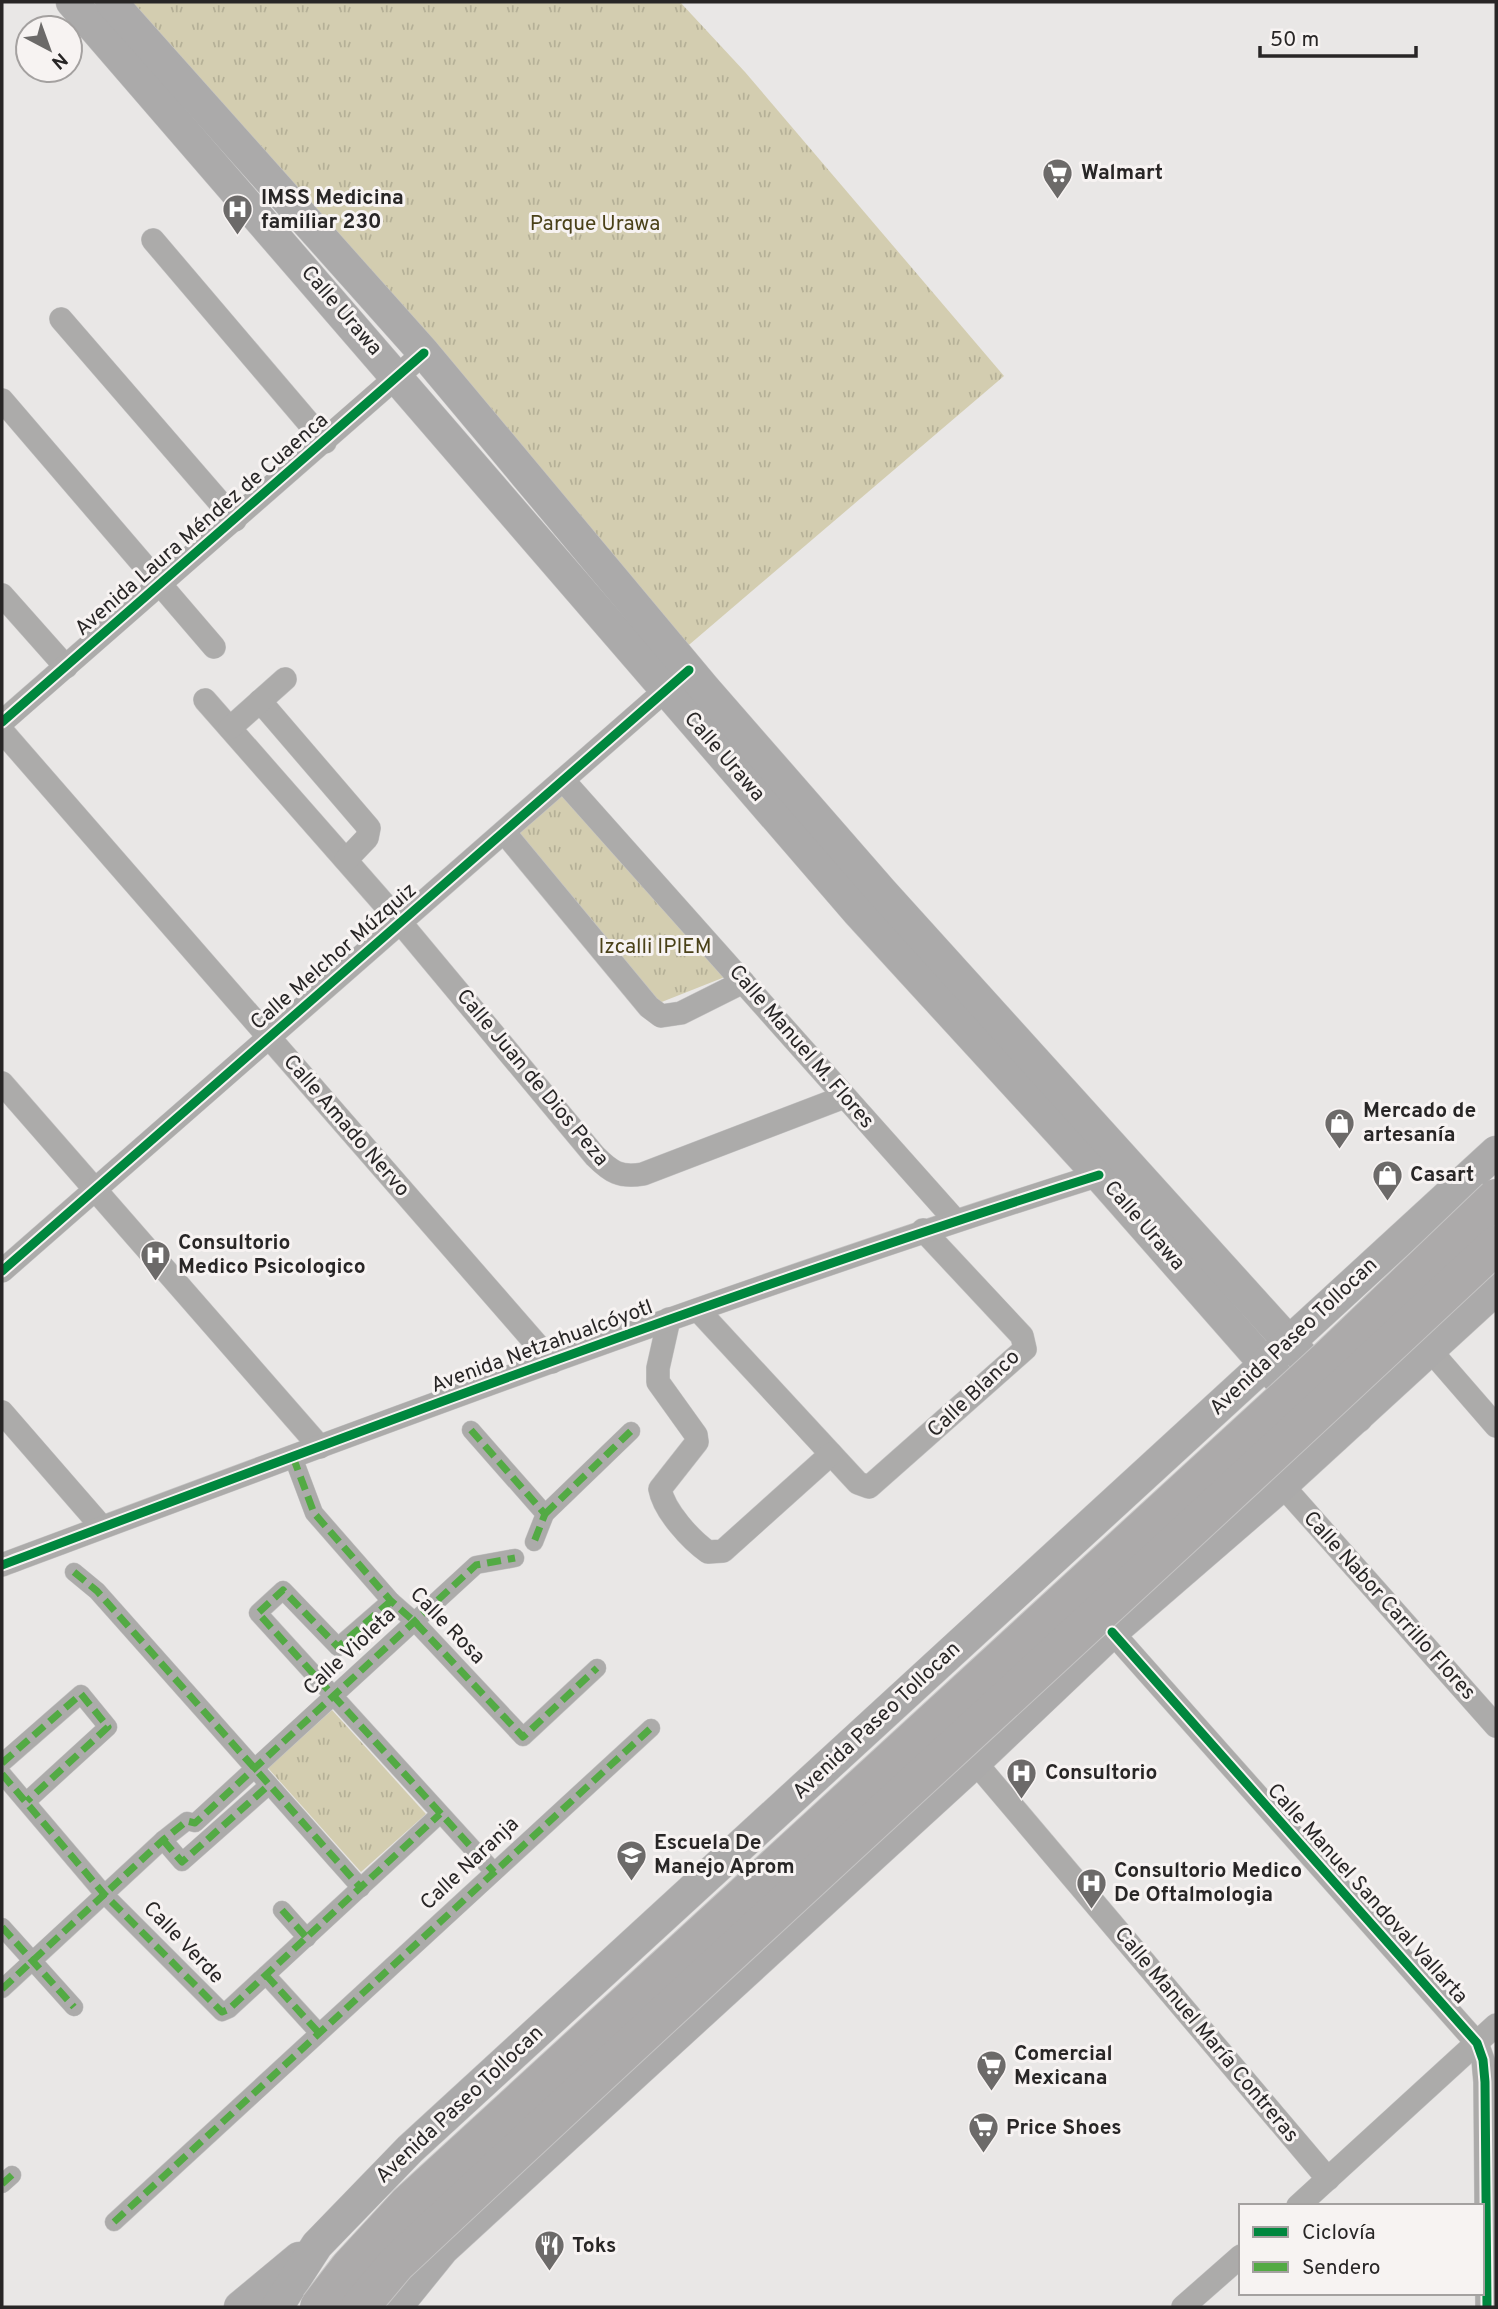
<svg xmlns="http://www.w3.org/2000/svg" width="1498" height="2309" font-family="Overpass,sans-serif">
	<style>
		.park { fill: url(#park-tufts) }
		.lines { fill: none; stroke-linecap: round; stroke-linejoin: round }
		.pedestrian-casing { stroke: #c5c4c4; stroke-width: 19 }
		.minor-casing { stroke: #c5c4c4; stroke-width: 24 }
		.secondary-casing { stroke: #c5c4c4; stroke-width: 33 }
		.pedestrian { stroke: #acabaa; stroke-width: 18 }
		.minor { stroke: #acabaa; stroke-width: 23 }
		.secondary { stroke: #abaaaa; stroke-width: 32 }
		.trunk-bridge-casing { stroke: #c5c4c4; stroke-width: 40; stroke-linecap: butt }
		.trunk-bridge { stroke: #acaaaa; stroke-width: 38 }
		.quiet { stroke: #53aa44; stroke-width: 7; stroke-dasharray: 14 7; stroke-linecap: butt }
		.cycleway-casing { stroke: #f7f3f2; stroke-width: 13 }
		.cycleway { stroke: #00873e; stroke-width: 9 }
		.labels { text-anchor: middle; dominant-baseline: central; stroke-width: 6; stroke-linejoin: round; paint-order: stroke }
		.poi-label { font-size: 21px; font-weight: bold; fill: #282626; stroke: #f7f3f2; text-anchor: start }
		.park-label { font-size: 21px; fill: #4a4118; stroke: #f7f3f2 }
		.street-label { font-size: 21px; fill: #282626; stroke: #f7f3f2 }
	</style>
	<defs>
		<pattern id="park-tufts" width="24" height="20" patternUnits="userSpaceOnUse" patternTransform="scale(1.75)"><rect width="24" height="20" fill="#d3cdb0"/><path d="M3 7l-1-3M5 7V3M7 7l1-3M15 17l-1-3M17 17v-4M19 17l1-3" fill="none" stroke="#b5b097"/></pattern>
	</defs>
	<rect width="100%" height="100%" fill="#e9e7e6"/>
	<g class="park">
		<path d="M122,2h558l65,70 259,304 -321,274z"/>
		<path d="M563,780l172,193 -86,34 -145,-175z"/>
		<path d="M332,1710l94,104 -65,58 -93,-104z"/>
	</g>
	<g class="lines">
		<defs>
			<g id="pedestrian">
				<path d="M471,1430l74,84 -11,28"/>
				<path d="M293,1457l21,56 77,88 24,21 108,115 74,-69"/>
				<path d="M545,1514l86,-83"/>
				<path d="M74,1572l23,19 264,297"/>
				<path d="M391,1601l-53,46 -55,-57 -25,23 236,259"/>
				<path d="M2,1763l79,-69 27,33 -81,74"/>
				<path d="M2,1774l102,120 118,118 7,-3 211,-195"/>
				<path d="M163,1840l19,22 87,-77"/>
				<path d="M282,1910l25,28"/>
				<path d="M2,1927l72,80"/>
				<path d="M266,1975l53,58"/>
				<path d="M2,1989l161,-149 24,-19 8,2 281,-258 39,-7"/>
				<path d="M2,2184l10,-9"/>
				<path d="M114,2222l537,-494"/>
			</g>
			<g id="minor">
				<path d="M153,240l172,202"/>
				<path d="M61,319l174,201"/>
				<path d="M2,400l212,247"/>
				<path d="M2,595l64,72"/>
				<path d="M205,700l195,222 195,234c16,16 25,22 48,18l201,-77"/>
				<path d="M260,701l109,127 -2,10 -21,22"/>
				<path d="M2,722l422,-369"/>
				<path d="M230,728l55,-49"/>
				<path d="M2,731l550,631"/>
				<path d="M563,780l392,440"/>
				<path d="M504,832l145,175 12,9 20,-3 62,-31"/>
				<path d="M2,1083l318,364"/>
				<path d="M2,1271l674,-590"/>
				<path d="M698,1310l160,173 11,4 156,-138 -3,-13 -99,-106"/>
				<path d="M669,1319l-11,49v14l38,53 1,7 -37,47c4,22 31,51 48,63l15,-1 108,-97"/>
				<path d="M1430,1350l66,76"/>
				<path d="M2,1412l100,115"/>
				<path d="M1282,1485l214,241"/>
				<path d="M2,1565c363,-136 727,-273 1097,-390"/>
				<path d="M1112,1632l365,411 6,17 2,22 2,225"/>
				<path d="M975,1762l353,417"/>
				<path d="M1298,2206l198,-181"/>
				<path d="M1183,2307l58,-51"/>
			</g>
			<g id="secondary">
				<path d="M72,2l786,910 241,263 167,190 68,72"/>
				<path d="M111,2l313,351 280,335 178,204 475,525"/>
				<path d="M240,2307l59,-49"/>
				<path d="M277,2307l40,-62 93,-96 1086,-997"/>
				<path d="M396,2307l47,-58 49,-45 483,-442 137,-130 170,-147 214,-196"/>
			</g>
		</defs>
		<use href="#pedestrian" class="pedestrian-casing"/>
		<use href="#minor" class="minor-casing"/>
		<use href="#secondary" class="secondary-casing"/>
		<use href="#pedestrian" class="pedestrian"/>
		<use href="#minor" class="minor"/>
		<use href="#secondary" class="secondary"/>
		<defs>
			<g id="trunk-bridge">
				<path d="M319,2307l30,-39 59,-64 921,-846 167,-160"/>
				<path d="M360,2307l36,-43c364,-342 736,-677 1100,-1019"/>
			</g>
		</defs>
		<use href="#trunk-bridge" class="trunk-bridge-casing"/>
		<use href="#trunk-bridge" class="trunk-bridge"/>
		<g class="quiet">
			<path d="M471,1430l74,84 -11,28"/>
			<path d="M293,1457l21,56 77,88 24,21 108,115 74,-69"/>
			<path d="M545,1514l86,-83"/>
			<path d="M74,1572l23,19 264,297"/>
			<path d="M391,1601l-53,46 -55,-57 -25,23 236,259"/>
			<path d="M2,1763l79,-69 27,33 -81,74"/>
			<path d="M2,1774l102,120 118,118 7,-3 211,-195"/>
			<path d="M163,1840l19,22 87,-77"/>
			<path d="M282,1910l25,28"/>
			<path d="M2,1927l72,80"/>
			<path d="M266,1975l53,58"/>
			<path d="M2,1989l161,-149 24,-19 8,2 281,-258 39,-7"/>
			<path d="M2,2184l10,-9"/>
			<path d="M114,2222l537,-494"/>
		</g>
		<defs>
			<g id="cycleway">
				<path d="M2,722l422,-369"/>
				<path d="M2,1271l687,-601"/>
				<path d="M2,1565c363,-136 727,-273 1097,-390"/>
				<path d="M1112,1632l365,411 6,17 2,22 2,225"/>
			</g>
		</defs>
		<use href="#cycleway" class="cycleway-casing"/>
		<use href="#cycleway" class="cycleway"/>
	</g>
	<defs>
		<symbol id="supermarket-pin" viewBox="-11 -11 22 30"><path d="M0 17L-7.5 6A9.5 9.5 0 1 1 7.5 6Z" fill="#6c6a69" stroke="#f7f3f2"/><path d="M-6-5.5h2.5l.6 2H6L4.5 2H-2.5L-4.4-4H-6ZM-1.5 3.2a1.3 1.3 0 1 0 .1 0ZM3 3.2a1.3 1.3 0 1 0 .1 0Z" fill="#fff"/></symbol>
		<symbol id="hospital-pin" viewBox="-11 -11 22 30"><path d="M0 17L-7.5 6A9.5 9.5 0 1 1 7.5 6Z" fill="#6c6a69" stroke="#f7f3f2"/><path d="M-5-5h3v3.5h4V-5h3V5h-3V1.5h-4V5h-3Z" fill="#fff"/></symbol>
		<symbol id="shop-pin" viewBox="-11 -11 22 30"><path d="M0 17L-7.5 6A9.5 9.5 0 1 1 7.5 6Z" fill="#6c6a69" stroke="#f7f3f2"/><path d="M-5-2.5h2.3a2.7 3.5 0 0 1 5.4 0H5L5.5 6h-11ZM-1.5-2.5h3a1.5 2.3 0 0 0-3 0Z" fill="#fff"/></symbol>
		<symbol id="school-pin" viewBox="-11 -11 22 30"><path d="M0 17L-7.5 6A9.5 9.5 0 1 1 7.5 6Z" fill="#6c6a69" stroke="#f7f3f2"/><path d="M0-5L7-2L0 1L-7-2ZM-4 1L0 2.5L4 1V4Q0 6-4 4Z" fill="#fff"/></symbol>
		<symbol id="restaurant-pin" viewBox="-11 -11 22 30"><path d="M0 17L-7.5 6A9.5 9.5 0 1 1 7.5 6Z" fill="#6c6a69" stroke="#f7f3f2"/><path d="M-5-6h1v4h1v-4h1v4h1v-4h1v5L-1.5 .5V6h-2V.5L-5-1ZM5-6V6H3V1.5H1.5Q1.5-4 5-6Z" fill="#fff"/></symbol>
	</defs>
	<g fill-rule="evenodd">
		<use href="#supermarket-pin" x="1040" y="156" width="35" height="47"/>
		<use href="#hospital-pin" x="220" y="192" width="35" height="47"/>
		<use href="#shop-pin" x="1322" y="1106" width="35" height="47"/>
		<use href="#shop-pin" x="1370" y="1158" width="35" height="47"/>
		<use href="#hospital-pin" x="138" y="1238" width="35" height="47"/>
		<use href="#hospital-pin" x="1004" y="1756" width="35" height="47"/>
		<use href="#school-pin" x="614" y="1838" width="35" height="47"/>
		<use href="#hospital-pin" x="1074" y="1866" width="35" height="47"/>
		<use href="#supermarket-pin" x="974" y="2048" width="35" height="47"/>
		<use href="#supermarket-pin" x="966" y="2110" width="35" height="47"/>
		<use href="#restaurant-pin" x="532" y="2228" width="35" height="47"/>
	</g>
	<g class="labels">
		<g class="poi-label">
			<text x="1081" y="173">Walmart</text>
			<text x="261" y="198">IMSS Medicina<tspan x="261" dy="24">familiar 230</tspan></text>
			<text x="1363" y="1111">Mercado de<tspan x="1363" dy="24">artesanía</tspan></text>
			<text x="1410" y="1175">Casart</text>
			<text x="178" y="1243">Consultorio<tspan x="178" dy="24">Medico Psicologico</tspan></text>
			<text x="1045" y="1773">Consultorio</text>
			<text x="654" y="1843">Escuela De<tspan x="654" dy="24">Manejo Aprom</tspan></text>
			<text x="1114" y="1871">Consultorio Medico<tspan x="1114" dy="24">De Oftalmologia</tspan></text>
			<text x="1014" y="2054">Comercial<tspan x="1014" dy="24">Mexicana</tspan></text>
			<text x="1006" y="2128">Price Shoes</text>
			<text x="572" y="2246">Toks</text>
		</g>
		<g class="park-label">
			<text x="595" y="224">Parque Urawa</text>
			<text x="655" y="947">Izcalli IPIEM</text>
		</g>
		<g class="street-label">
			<text transform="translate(341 311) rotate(49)">Calle Urawa</text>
			<text transform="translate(202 525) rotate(-41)">Avenida Laura Méndez de Cuaenca</text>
			<text transform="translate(724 757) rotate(49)">Calle Urawa</text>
			<text transform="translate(334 957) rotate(-41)">Calle Melchor Múzquiz</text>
			<text transform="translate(801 1047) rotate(49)">Calle Manuel M. Flores</text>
			<text transform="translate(532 1078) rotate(50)">Calle Juan de Dios Peza</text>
			<text transform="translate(346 1126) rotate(49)">Calle Amado Nervo</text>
			<text transform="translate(1144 1226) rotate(49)">Calle Urawa</text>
			<text transform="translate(1294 1337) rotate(-43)">Avenida Paseo Tollocan</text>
			<text transform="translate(542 1347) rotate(-20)">Avenida Netzahualcóyotl</text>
			<text transform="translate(974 1394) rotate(-43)">Calle Blanco</text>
			<text transform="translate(1389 1606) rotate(48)">Calle Nabor Carrillo Flores</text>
			<text transform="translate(447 1626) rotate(46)">Calle Rosa</text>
			<text transform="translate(350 1652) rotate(-43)">Calle Violeta</text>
			<text transform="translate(877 1721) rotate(-43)">Avenida Paseo Tollocan</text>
			<text transform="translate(470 1864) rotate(-43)">Calle Naranja</text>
			<text transform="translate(1367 1894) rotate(48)">Calle Manuel Sandoval Vallarta</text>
			<text transform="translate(183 1943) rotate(46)">Calle Verde</text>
			<text transform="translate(1206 2035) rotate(50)">Calle Manuel María Contreras</text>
			<text transform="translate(460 2105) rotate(-43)">Avenida Paseo Tollocan</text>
		</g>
	</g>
	<rect width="1498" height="2309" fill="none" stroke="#282626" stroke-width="7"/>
	<rect x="1239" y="2204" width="245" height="91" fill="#f7f3f2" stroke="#a4a1a0" stroke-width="2"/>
	<rect x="1253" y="2227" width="35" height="10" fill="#00873e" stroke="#a4a1a0" stroke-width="2"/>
	<text x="1302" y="2239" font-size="21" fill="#282626">Ciclovía</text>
	<rect x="1253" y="2262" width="35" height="10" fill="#53aa44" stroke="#a4a1a0" stroke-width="2"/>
	<text x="1302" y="2274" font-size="21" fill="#282626">Sendero</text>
	<g transform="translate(49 49) rotate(139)"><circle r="33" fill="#f7f3f2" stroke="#a4a1a0" stroke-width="2"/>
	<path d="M0-5L12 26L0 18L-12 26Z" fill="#6c6a69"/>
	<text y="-10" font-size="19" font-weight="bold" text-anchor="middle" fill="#282626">N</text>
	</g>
	<path d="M1260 46v10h156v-10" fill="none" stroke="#282626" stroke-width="3.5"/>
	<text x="1270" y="46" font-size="21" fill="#282626" stroke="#f7f3f2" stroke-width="5" paint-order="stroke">50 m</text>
</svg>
